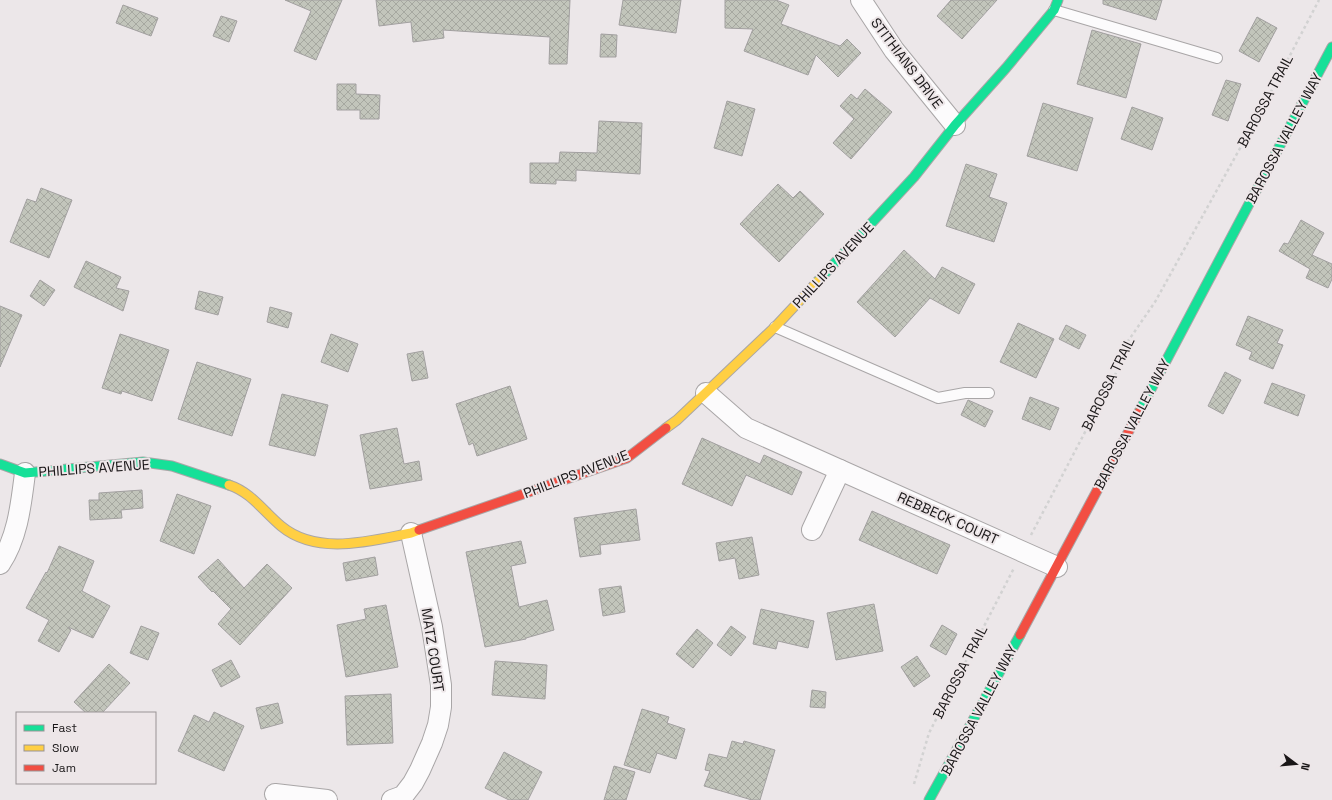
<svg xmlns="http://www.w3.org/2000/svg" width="1332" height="800" font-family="'Space Grotesk',sans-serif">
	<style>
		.building { fill: url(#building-cross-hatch); stroke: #a2a0a0 }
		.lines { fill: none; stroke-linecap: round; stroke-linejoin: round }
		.lane-casing { stroke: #a9a6a7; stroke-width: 12 }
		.street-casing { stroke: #a9a6a7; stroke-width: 22 }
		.fast-casing { stroke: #a9a6a7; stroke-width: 11 }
		.slow-casing { stroke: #a9a6a7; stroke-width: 11 }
		.jam-casing { stroke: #a9a6a7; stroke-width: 11 }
		.path { stroke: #d2d2d2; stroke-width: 2.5; stroke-dasharray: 3 3; stroke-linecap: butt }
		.lane { stroke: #fcfbfc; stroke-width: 10 }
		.street { stroke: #fcfbfc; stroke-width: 20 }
		.fast { stroke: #16e098; stroke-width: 9 }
		.slow { stroke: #ffcf43; stroke-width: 9 }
		.jam { stroke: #f24e42; stroke-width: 9 }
		.labels { text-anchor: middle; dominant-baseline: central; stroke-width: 4; stroke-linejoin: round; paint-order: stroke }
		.street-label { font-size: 14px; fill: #1a1718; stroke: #ede6e8 }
	</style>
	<defs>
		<pattern id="building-cross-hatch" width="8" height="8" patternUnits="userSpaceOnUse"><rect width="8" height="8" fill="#c2c5bb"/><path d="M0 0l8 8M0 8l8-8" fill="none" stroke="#a6a8a0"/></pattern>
	</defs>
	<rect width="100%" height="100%" fill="#ece7e9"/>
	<g class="building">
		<path d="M285,0h57l-26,60 -22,-9 17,-40z"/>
		<path d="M376,0h194l-3,64h-18l1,-27 -107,-7 1,8 -31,4 -2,-20 -32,4z"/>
		<path d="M623,0h58l-5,33 -57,-8z"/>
		<path d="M725,0h51l13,5 -8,19 59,22 7,-7 14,14 -23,24 -22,-22 -8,20 -64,-24 9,-22 -28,-1z"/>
		<path d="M951,0h46l-35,39 -25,-23z"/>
		<path d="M1103,0h59l-6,20 -53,-16z"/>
		<path d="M123,5l35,13 -7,18 -35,-13z"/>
		<path d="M221,16l16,5 -8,21 -16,-6z"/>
		<path d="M1257,17l20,11 -18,34 -20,-11z"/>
		<path d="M1092,30l49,14 -15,54 -49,-14z"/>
		<path d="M601,34l16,1 -1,22h-16z"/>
		<path d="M1226,80l15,4 -13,37 -16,-6z"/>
		<path d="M337,84h19v10l24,1 -1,24h-19v-9h-23z"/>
		<path d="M865,89l27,23 -41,47 -18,-16 21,-24 -14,-13 11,-12 6,5z"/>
		<path d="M727,101l28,8 -13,47 -28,-8z"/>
		<path d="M1043,103l50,15 -16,53 -50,-15z"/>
		<path d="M1132,107l31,11 -11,32 -31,-11z"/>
		<path d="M599,121l43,2 -2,51 -64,-4v11l-20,-1v4l-26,-1v-20h29l1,-11 37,1z"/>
		<path d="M966,164l31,10 -8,23 18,6 -13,39 -48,-16z"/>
		<path d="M778,184l15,14 7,-7 24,23 -45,48 -39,-38z"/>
		<path d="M41,188l31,12 -23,58 -39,-16 17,-43 9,3z"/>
		<path d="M1301,220l23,13 -12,22 20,9v15l-4,9 -22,-10 4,-9 -31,-18 5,-8 4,1z"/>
		<path d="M904,250l31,29 7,-12 33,17 -16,30 -29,-16 -35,39 -38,-35z"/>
		<path d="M86,261l35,16 -5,11 13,3 -6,20 -49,-24z"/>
		<path d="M40,280l15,10 -11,16 -14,-10z"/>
		<path d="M199,291l24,6 -5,18 -23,-6z"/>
		<path d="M0,306l22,9 -22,52z"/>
		<path d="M270,307l22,6 -4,15 -21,-6z"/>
		<path d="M1248,316l35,14 -6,13 6,2 -10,24 -24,-10 3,-7 -16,-7z"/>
		<path d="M1018,323l36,16 -18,39 -36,-16z"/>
		<path d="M1066,325l20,10 -7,14 -20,-10z"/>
		<path d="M120,334l49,16 -17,51 -30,-10 -1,3 -19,-6z"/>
		<path d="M331,334l27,10 -10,28 -27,-10z"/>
		<path d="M423,351l5,27 -16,3 -5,-27z"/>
		<path d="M197,362l54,17 -19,57 -54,-17z"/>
		<path d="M1225,372l16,8 -18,34 -15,-8z"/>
		<path d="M1272,383l33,12 -7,21 -34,-13z"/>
		<path d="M510,386l17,53 -50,17 -4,-13 -4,2 -13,-41z"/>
		<path d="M282,394l46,11 -13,51 -46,-11z"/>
		<path d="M1030,397l29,11 -9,22 -28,-11z"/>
		<path d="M968,400l25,11 -8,16 -24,-12z"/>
		<path d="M397,428l7,36 15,-3 3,19 -52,9 -10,-54z"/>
		<path d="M702,438l58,26 4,-9 38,17 -10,23 -46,-20 -14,31 -50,-22z"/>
		<path d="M142,490l1,18 -22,2 1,8 -32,2 -1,-20h10v-7z"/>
		<path d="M177,494l34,12 -17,48 -34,-13z"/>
		<path d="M636,509l4,31 -40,5 1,9 -21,3 -6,-39z"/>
		<path d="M872,511l78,34 -13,29 -78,-34z"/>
		<path d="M752,537l7,38 -20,4 -4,-21 -16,3 -3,-18z"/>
		<path d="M521,541l5,22 -15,3 8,41 28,-7 7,30 -28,8v1l-41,8 -19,-95z"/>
		<path d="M59,546l35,15 -12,30 28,15 -17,32 -25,-11 3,3 -12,22 -21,-11 11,-21 -23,-12 20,-36 1,1z"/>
		<path d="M375,557l3,18 -32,6 -3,-18z"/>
		<path d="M218,559l26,29 23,-24 25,24 -52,57 -22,-21 13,-15 -18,-18 -1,1 -14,-15z"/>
		<path d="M621,586l4,26 -22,4 -4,-27z"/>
		<path d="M874,604l9,47 -47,9 -9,-47z"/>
		<path d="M386,605l12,62 -52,10 -9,-52 29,-6 -2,-10z"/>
		<path d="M761,609l53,12 -6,27 -30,-7 -2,8 -23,-5z"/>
		<path d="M942,625l15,9 -11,21 -16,-9z"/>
		<path d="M141,626l18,7 -11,27 -18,-7z"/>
		<path d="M731,626l15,11 -15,19 -14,-11z"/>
		<path d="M697,629l16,14 -20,25 -17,-14z"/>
		<path d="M917,656l13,20 -16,11 -13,-20z"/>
		<path d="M231,660l9,17 -19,10 -9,-17z"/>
		<path d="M495,661l52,4 -2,34 -53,-4z"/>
		<path d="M109,664l21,19 -28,30h-16l-12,-11z"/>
		<path d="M812,690l14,2 -1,16 -15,-1z"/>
		<path d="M391,694l2,49 -46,2 -2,-49z"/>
		<path d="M278,703l5,20 -22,6 -5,-21z"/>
		<path d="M642,709l27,8 -2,6 18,6 -9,30 -19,-6 -7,20 -26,-8z"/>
		<path d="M214,712l30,14 -20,45 -46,-20 16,-36 15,7z"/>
		<path d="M732,741l11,3 1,-3 31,9 -15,50h-8l-48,-14 6,-15 -5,-1 4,-16 18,4z"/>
		<path d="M504,752l38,20 -14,28h-19l-24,-12z"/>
		<path d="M614,766l21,6 -9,28h-22z"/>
	</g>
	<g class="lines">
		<defs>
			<g id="lane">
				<path d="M1054,10l163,48"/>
				<path d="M775,327l163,71 27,-5h24"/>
			</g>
			<g id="street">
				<path d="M861,0l33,50 61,75"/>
				<path d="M706,393l40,35 311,139"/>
				<path d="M812,530l28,-60"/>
				<path d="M0,564c18,-27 21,-60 25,-91"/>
				<path d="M275,794l52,6"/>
				<path d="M392,800l11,-4 10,-13 7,-13 12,-27 6,-18 3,-18v-22l-9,-58 -21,-94"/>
			</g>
			<g id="fast">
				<path d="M818,281l96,-104 41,-52 51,-57 48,-58 4,-10"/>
				<path d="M1139,412l193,-365"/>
				<path d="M0,464l25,9 118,-11 29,4 57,19"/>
				<path d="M929,800l91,-165"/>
			</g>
			<g id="slow">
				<path d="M666,428l11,-8 98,-93 43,-46"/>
				<path d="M229,485c22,7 35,27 52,41 36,30 89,15 130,7l8,-3"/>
			</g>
			<g id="jam">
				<path d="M419,530l208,-72 39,-30"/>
				<path d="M1020,635l119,-223"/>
			</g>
		</defs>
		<use href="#lane" class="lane-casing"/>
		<use href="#street" class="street-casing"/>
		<use href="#fast" class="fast-casing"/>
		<use href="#slow" class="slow-casing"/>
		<use href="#jam" class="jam-casing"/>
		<g class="path">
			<path d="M1031,535l85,-162 10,-29 29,-42 10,-18 100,-181 54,-103"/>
			<path d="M914,784l15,-51 85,-165"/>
		</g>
		<use href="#lane" class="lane"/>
		<use href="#street" class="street"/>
		<use href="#fast" class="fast"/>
		<use href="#slow" class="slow"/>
		<use href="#jam" class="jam"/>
	</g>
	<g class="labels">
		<g class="street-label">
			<text transform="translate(907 63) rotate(53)">STITHIANS DRIVE</text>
			<text transform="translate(1265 101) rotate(-62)">BAROSSA TRAIL</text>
			<text transform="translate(1284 138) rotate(-62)">BAROSSA VALLEY WAY</text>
			<text transform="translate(833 265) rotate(-47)">PHILLIPS AVENUE</text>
			<text transform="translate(1108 384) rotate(-64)">BAROSSA TRAIL</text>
			<text transform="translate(1132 424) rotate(-62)">BAROSSA VALLEY WAY</text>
			<text transform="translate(94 468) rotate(-4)">PHILLIPS AVENUE</text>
			<text transform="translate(576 474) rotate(-21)">PHILLIPS AVENUE</text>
			<text transform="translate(948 518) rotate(24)">REBBECK COURT</text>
			<text transform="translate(433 650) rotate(81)">MATZ COURT</text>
			<text transform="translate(960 672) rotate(-63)">BAROSSA TRAIL</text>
			<text transform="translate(979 710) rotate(-62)">BAROSSA VALLEY WAY</text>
		</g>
	</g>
	<rect x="16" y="712" width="140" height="72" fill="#ede6e8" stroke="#999395"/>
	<rect x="24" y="725" width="20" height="6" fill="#16e098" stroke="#999395"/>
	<text x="52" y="732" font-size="12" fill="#1a1718">Fast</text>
	<rect x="24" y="745" width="20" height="6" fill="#ffcf43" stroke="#999395"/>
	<text x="52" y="752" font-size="12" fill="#1a1718">Slow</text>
	<rect x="24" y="765" width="20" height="6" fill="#f24e42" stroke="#999395"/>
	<text x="52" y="772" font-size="12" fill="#1a1718">Jam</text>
	<g transform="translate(1296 764) rotate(106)" stroke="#ede6e8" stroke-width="3" paint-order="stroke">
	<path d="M0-3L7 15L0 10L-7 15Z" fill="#1a1718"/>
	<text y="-6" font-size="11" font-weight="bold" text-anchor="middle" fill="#1a1718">N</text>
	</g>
</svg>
